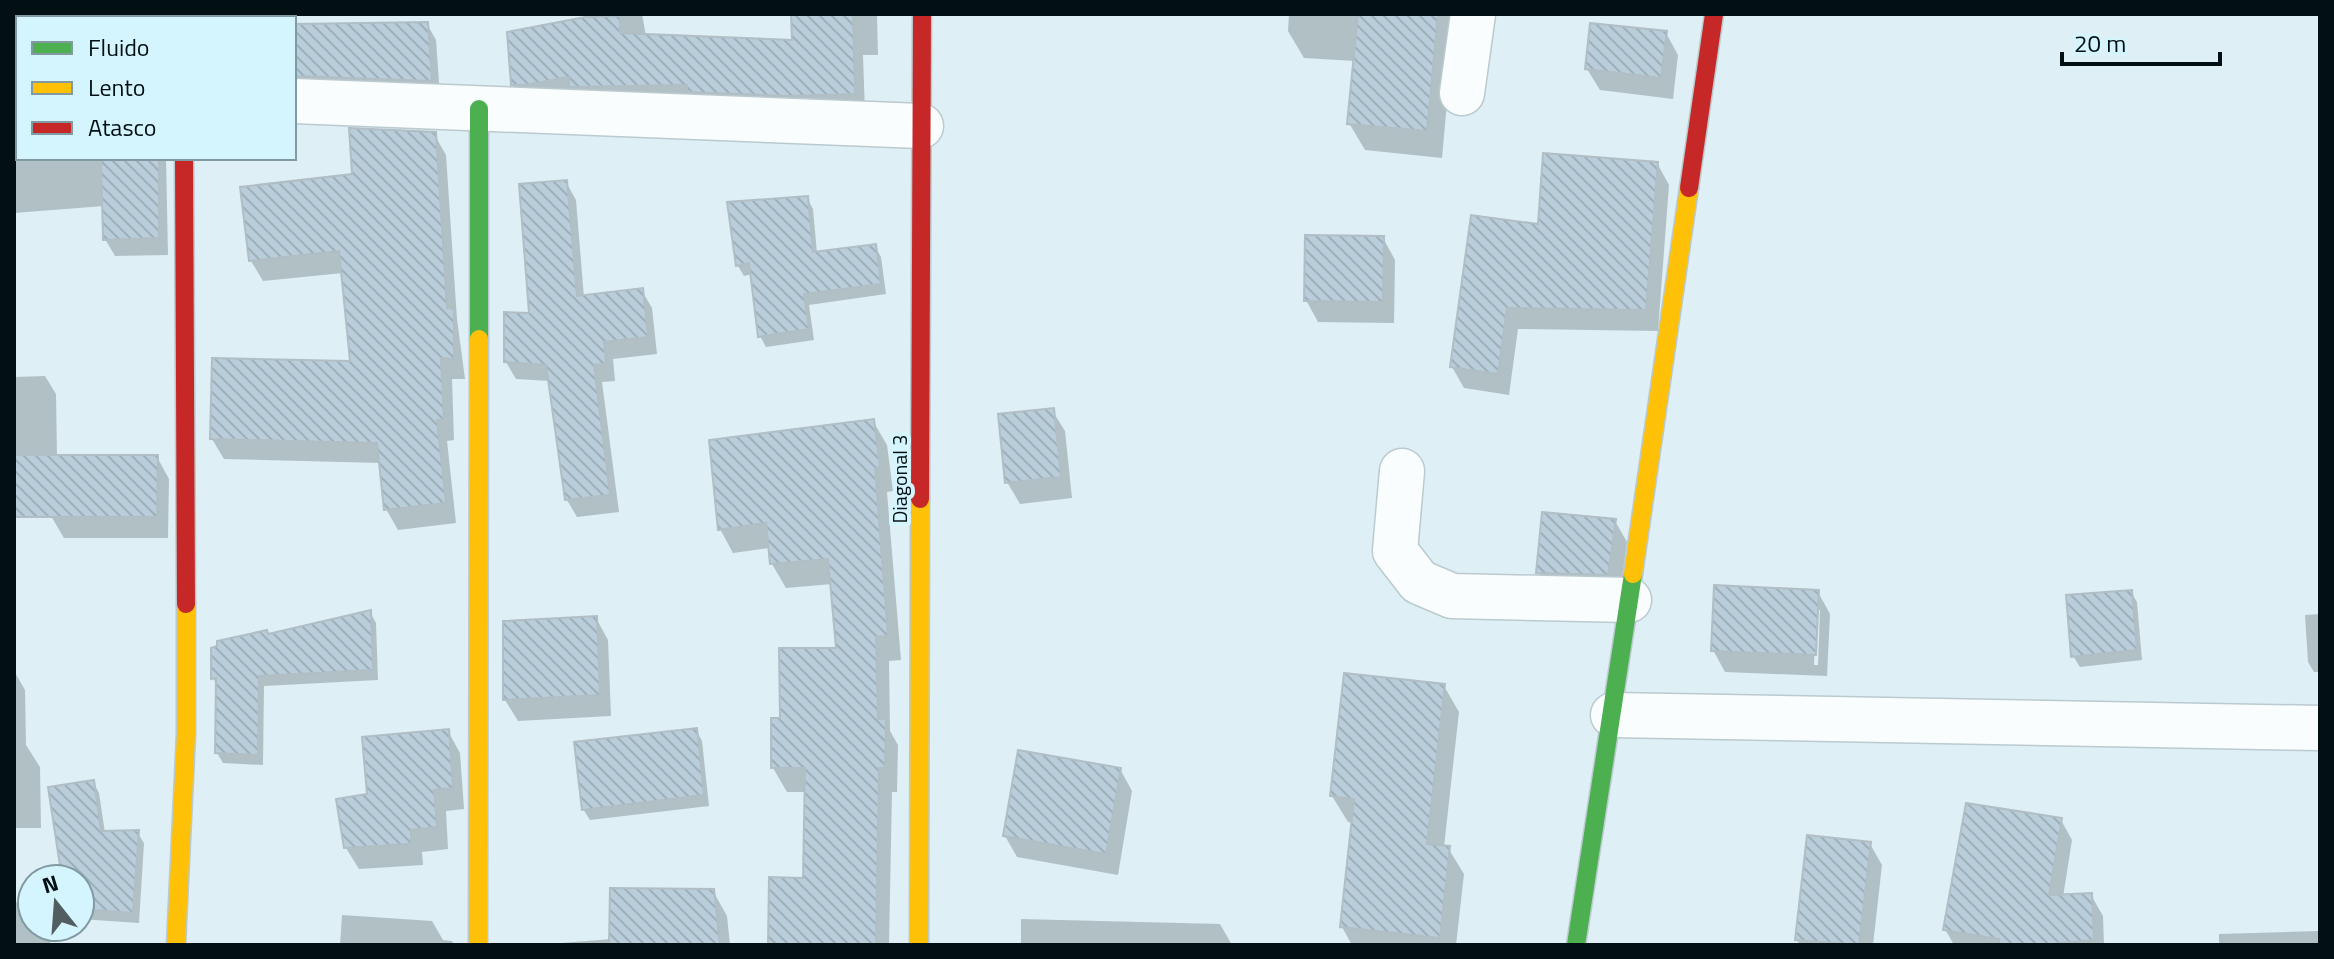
<svg xmlns="http://www.w3.org/2000/svg" width="2334" height="959" font-family="'Titillium Web',sans-serif">
	<style>
		.shadow { fill: #0003; fill-rule: evenodd }
		.building { fill: url(#building-back-hatch); stroke: #b1bec5; stroke-width: 2 }
		.lines { fill: none; stroke-linecap: round; stroke-linejoin: round }
		.street-casing { stroke: #bacacf; stroke-width: 47 }
		.fast-casing { stroke: #bacacf; stroke-width: 21 }
		.slow-casing { stroke: #bacacf; stroke-width: 21 }
		.jam-casing { stroke: #bacacf; stroke-width: 21 }
		.street { stroke: #fafdfe; stroke-width: 44 }
		.fast { stroke: #4caf50; stroke-width: 18 }
		.slow { stroke: #ffc107; stroke-width: 18 }
		.jam { stroke: #c62828; stroke-width: 18 }
		.labels { text-anchor: middle; dominant-baseline: central; stroke-width: 8; stroke-linejoin: round; paint-order: stroke }
		.street-label { font-size: 20px; fill: #031013; stroke: #d5f5fe }
	</style>
	<defs>
		<pattern id="building-back-hatch" width="6" height="6" patternUnits="userSpaceOnUse" patternTransform="scale(2)"><rect width="6" height="6" fill="#b9ceda"/><path d="M-1 5l2 2M0 0l6 6M5-1l2 2" fill="none" stroke="#9db0ba"/></pattern>
	</defs>
	<rect width="100%" height="100%" fill="#def0f5"/>
	<g class="shadow">
		<path d="M598,14h44l4,22 148,6 -1,-28h84l1,41h-15l2,58 -341,-10 -11,-19 86,-66z"/>
		<path d="M1289,14h166l-13,144 -77,-8 -16,-27 6,-62 -51,-3 -16,-27z"/>
		<path d="M427,24l9,16 4,56 -146,-3v-67z"/>
		<path d="M1666,33l12,22 -5,44 -73,-9 -13,-21z"/>
		<path d="M434,134l12,21 11,164 8,60h-13l2,61 -7,1 9,82 -58,7 -12,-21 -5,-46 -157,-4 -12,-20 140,-76 -9,-90 -80,8 -12,-20 103,-85z"/>
		<path d="M36,158h130l2,97 -53,1 -10,-17 -1,-33 -90,7v-53z"/>
		<path d="M1657,163l12,22 -11,146 -140,-2 -9,66 -45,-7 -12,-21 88,-141z"/>
		<path d="M566,182l10,18 8,98 58,-7 10,17 5,46 -44,5 2,22 -13,1 17,130 -42,5 -10,-17 -17,-119 -34,-2 -10,-17 25,-47z"/>
		<path d="M807,198l6,11 4,44 58,-7 6,11 5,37 -77,11 5,35 -48,7 -6,-11 -8,-62 -8,2 -6,-10z"/>
		<path d="M1383,238l12,22 -1,63 -76,-1 -12,-22z"/>
		<path d="M45,376l11,18 1,63h100l12,22 -1,59h-104l-13,-22 -37,-14v-125z"/>
		<path d="M1052,410l13,21 7,67 -52,6 -13,-22z"/>
		<path d="M873,421l14,24 6,46 -6,1 14,168 -12,1 1,70 8,14 -1,47h-5l-3,153h-119l35,-65 1,-88h-19l-14,-24 9,-48 56,-70 -6,-66 -46,4 -14,-24 -2,-16 -37,5 -13,-24z"/>
		<path d="M1615,521l12,21 -7,54 -69,-2 -13,-22z"/>
		<path d="M1818,592l12,22 -3,62 -102,-4 -12,-22zM1816,610h4l-2,55h-4z"/>
		<path d="M2131,592l6,10 5,58 -62,7 -7,-11z"/>
		<path d="M370,612l6,11 2,57 -114,6 -1,79 -40,-2 -6,-10 1,-66 -5,-9 55,-42z"/>
		<path d="M2320,614v58h-6l-6,-10 -3,-47z"/>
		<path d="M596,618l12,22 3,76 -93,5 -13,-21z"/>
		<path d="M14,671l11,19 1,55 14,22 1,61h-27z"/>
		<path d="M1444,686l15,26 -15,135 4,1 16,26 -8,71h-104l-10,-18 11,-104 -5,-1 -16,-26z"/>
		<path d="M696,730l6,11 7,65 -119,14 -7,-11z"/>
		<path d="M448,731l12,22 4,56 -18,2 2,38 -26,3 1,13 -64,4 -13,-21 23,-52z"/>
		<path d="M1120,769l12,22 -14,84 -101,-18 -12,-21z"/>
		<path d="M93,782l6,11 6,40 32,-1 7,11 -5,80 -59,-4v-40h-16z"/>
		<path d="M2061,820l11,20 -9,57 28,-2 12,21 1,29h-150l-9,-16z"/>
		<path d="M1870,844l12,21 -9,80h-73l-3,-5z"/>
		<path d="M713,891l14,25 3,29h-193l74,-6z"/>
		<path d="M14,902l18,1v24h19l-1,18h-36z"/>
		<path d="M342,915l90,6 11,19 9,1 2,4h-114z"/>
		<path d="M1021,919l199,5 12,21h-211z"/>
		<path d="M2318,931l2,14h-101v-11z"/>
	</g>
	<g class="building">
		<path d="M791,14h62l2,80 -66,2 -102,-4v-7l-118,2v-10l-44,8h-14l-4,-53 78,-15 35,-1v17l172,7z"/>
		<path d="M1358,14h80l-11,117 -80,-7z"/>
		<path d="M428,22l4,59 -138,-5v-52z"/>
		<path d="M1590,23l77,8 -6,47 -76,-9z"/>
		<path d="M349,128l87,4 11,176 7,1v50l-13,-1 3,62h-7l9,83 -62,7 -7,-67 -167,-4 2,-81 138,3 -11,-110 -90,10 -9,-74 112,-13z"/>
		<path d="M1543,153l115,9 -12,148 -139,-2 -9,66 -48,-7 21,-152 67,9z"/>
		<path d="M101,158h58v80l-56,2z"/>
		<path d="M567,180l10,116 66,-8 5,49 -44,5 2,22 -12,1 16,130 -45,5 -19,-135 -42,-3v-50l25,1 -10,-129z"/>
		<path d="M808,196l5,56 63,-8 5,40 -77,10 5,35 -51,8 -9,-74 -13,3 -9,-64z"/>
		<path d="M1305,235l79,1 -1,66 -79,-1z"/>
		<path d="M1054,408l7,69 -56,6 -7,-69z"/>
		<path d="M874,419l6,48 -5,1 13,168 -12,1 2,82h8l-1,49h-6l-3,177h-108l1,-68 34,1 2,-110h-34v-50h9l-1,-70h57l-8,-89 -58,5 -4,-41 -48,7 -9,-90z"/>
		<path d="M14,455h144l-1,62h-143z"/>
		<path d="M1542,512l74,7 -8,56 -72,-2z"/>
		<path d="M1714,585l105,5 -3,65 -105,-4z"/>
		<path d="M2132,590l5,60 -66,7 -5,-62z"/>
		<path d="M371,610l2,60 -114,6 -1,79 -43,-2 1,-75 -5,1v-31l6,-2v-5l50,-11 1,4z"/>
		<path d="M597,616l3,79 -97,5v-79z"/>
		<path d="M1344,673l101,11 -18,160 23,2 -10,92 -100,-11 14,-128 -24,-3z"/>
		<path d="M697,728l7,67 -122,15 -8,-68z"/>
		<path d="M449,729l4,59 -19,2 3,37 -26,3v14l-67,4 -8,-49 31,-5 -5,-57z"/>
		<path d="M1018,750l103,18 -15,86 -103,-18z"/>
		<path d="M94,780l7,51 38,-1 -6,83 -53,-4v-30h-18l-14,-92z"/>
		<path d="M1966,803l96,15 -13,77 43,-2 2,47 -54,5h-42l1,-6 -56,-9z"/>
		<path d="M1807,835l64,7 -12,103 -64,-5z"/>
		<path d="M610,888l104,1 6,56h-111z"/>
	</g>
	<g class="lines">
		<defs>
			<g id="street">
				<path d="M182,14v4"/>
				<path d="M1462,93l11,-79"/>
				<path d="M14,94h4"/>
				<path d="M294,101l627,25"/>
				<path d="M1402,471l-7,80 24,31 33,14 177,4"/>
				<path d="M1613,715l707,13"/>
			</g>
			<g id="fast">
				<path d="M479,339v-230"/>
				<path d="M1576,945l57,-371"/>
			</g>
			<g id="slow">
				<path d="M1633,574l56,-386"/>
				<path d="M176,945l10,-211v-130"/>
				<path d="M478,945l1,-606"/>
				<path d="M919,945l1,-446"/>
			</g>
			<g id="jam">
				<path d="M184,158l2,446"/>
				<path d="M1689,188l25,-174"/>
				<path d="M920,499l2,-485"/>
			</g>
		</defs>
		<use href="#street" class="street-casing"/>
		<use href="#fast" class="fast-casing"/>
		<use href="#slow" class="slow-casing"/>
		<use href="#jam" class="jam-casing"/>
		<use href="#street" class="street"/>
		<use href="#fast" class="fast"/>
		<use href="#slow" class="slow"/>
		<use href="#jam" class="jam"/>
	</g>
	<g class="labels">
		<g class="street-label">
			<text transform="translate(899 479) rotate(-90)">Diagonal 3</text>
		</g>
	</g>
	<rect width="2334" height="959" fill="none" stroke="#031013" stroke-width="32"/>
	<rect x="16" y="16" width="280" height="144" fill="#d5f5fe" stroke="#8199a0" stroke-width="2"/>
	<rect x="32" y="42" width="40" height="12" fill="#4caf50" stroke="#8199a0" stroke-width="2"/>
	<text x="88" y="56" font-size="24" fill="#031013">Fluido</text>
	<rect x="32" y="82" width="40" height="12" fill="#ffc107" stroke="#8199a0" stroke-width="2"/>
	<text x="88" y="96" font-size="24" fill="#031013">Lento</text>
	<rect x="32" y="122" width="40" height="12" fill="#c62828" stroke="#8199a0" stroke-width="2"/>
	<text x="88" y="136" font-size="24" fill="#031013">Atasco</text>
	<g transform="translate(56 903) rotate(343)"><circle r="38" fill="#d5f5fe" stroke="#8199a0" stroke-width="2"/>
	<path d="M0-6L14 30L0 20L-14 30Z" fill="#505e62"/>
	<text y="-12" font-size="22" font-weight="bold" text-anchor="middle" fill="#031013">N</text>
	</g>
	<path d="M2062 52v12h158v-12" fill="none" stroke="#031013" stroke-width="4"/>
	<text x="2074" y="52" font-size="24" fill="#031013" stroke="#d5f5fe" stroke-width="6" paint-order="stroke">20 m</text>
</svg>
